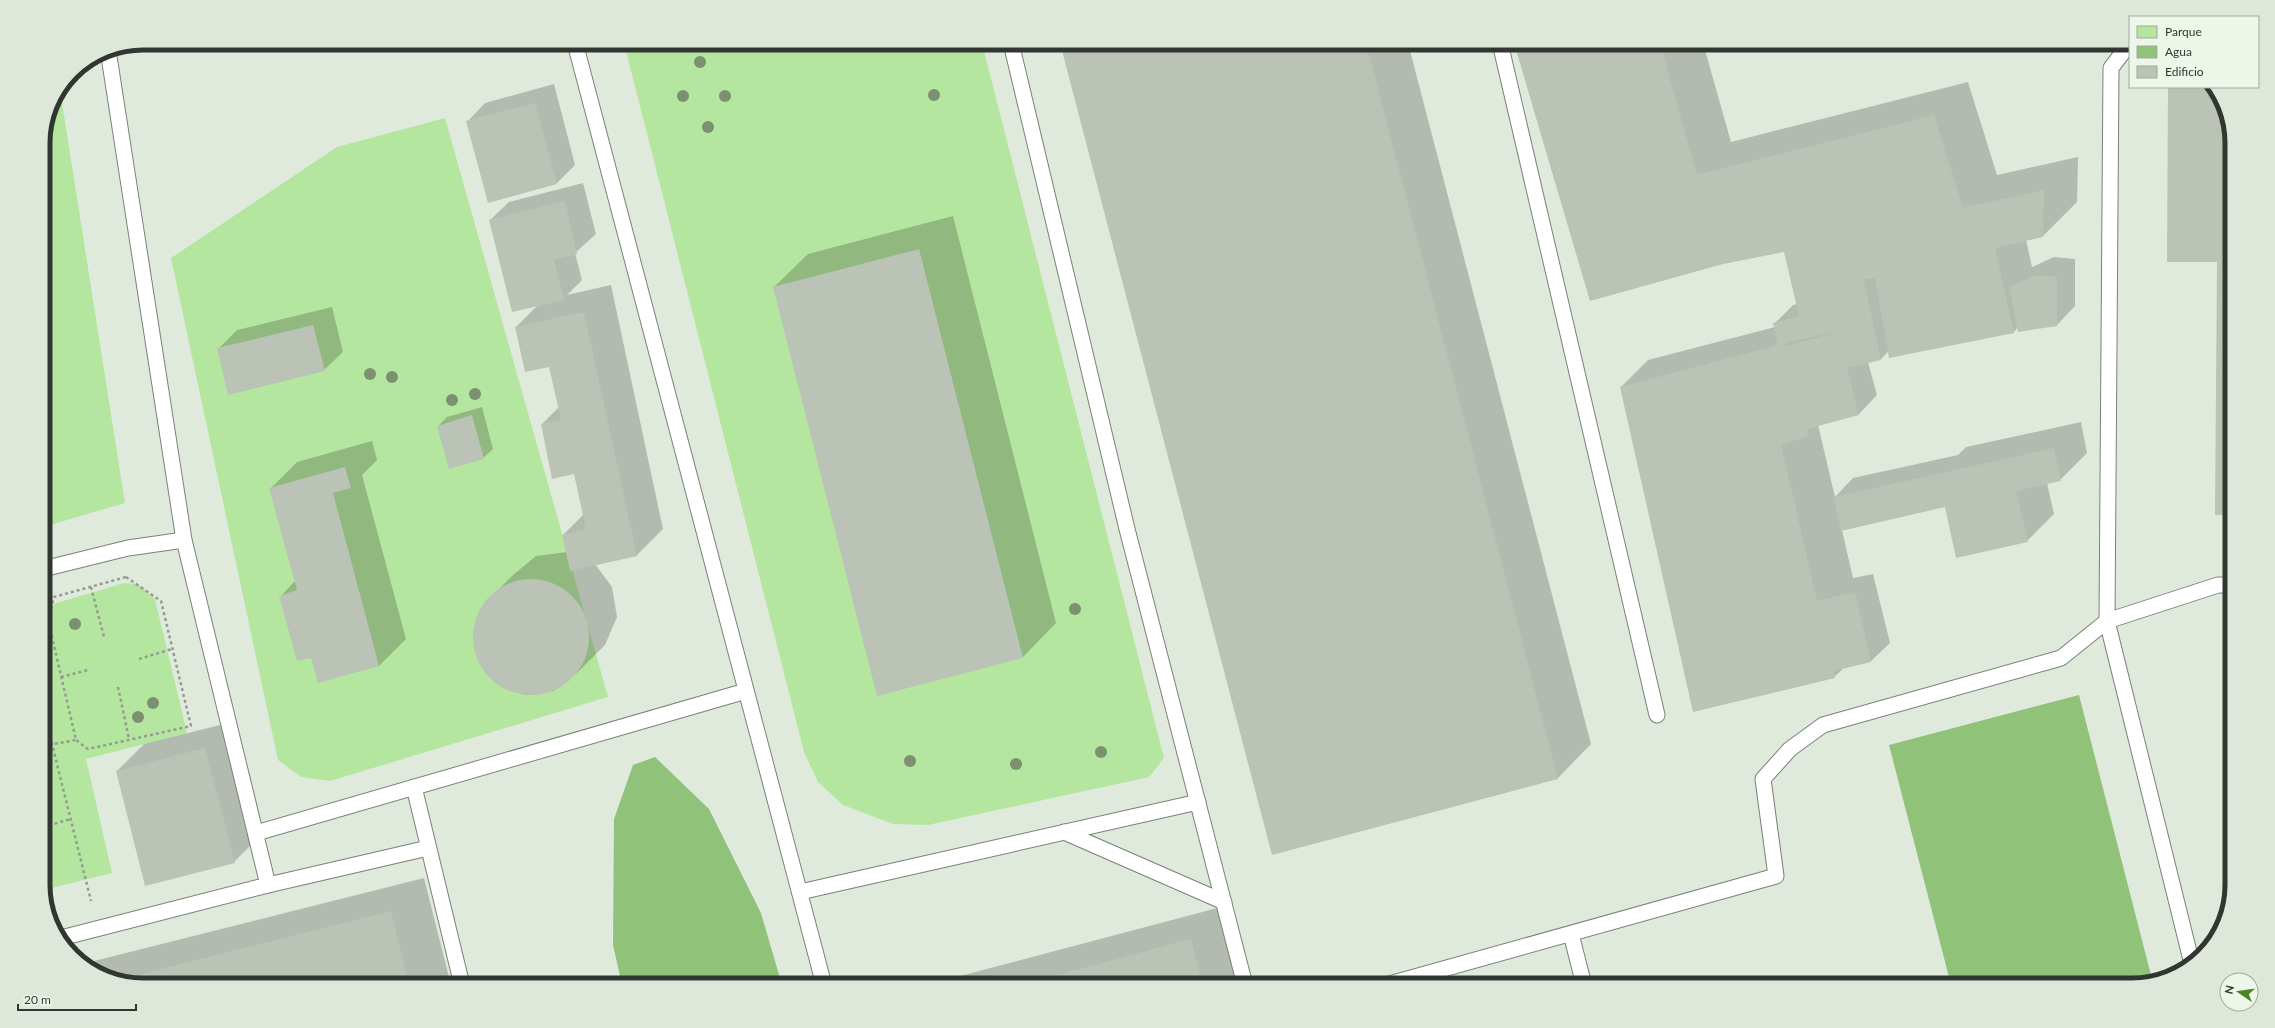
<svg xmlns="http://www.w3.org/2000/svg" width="2275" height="1028" font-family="Lato,sans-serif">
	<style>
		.green { fill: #b5e69f }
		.water { fill: #91c27a }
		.shadow { fill: #0003 }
		.building { fill: #bac3b6; fill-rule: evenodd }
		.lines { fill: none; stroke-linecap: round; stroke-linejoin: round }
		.lane-casing { stroke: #798276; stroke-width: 17 }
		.path { stroke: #949b91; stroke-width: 2.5; stroke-dasharray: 3 3; stroke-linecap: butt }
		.lane { stroke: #fff; stroke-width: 15 }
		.tree { fill: #7b9170 }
		.rim { fill: none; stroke: #323630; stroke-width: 5 }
	</style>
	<rect width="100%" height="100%" fill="#e0eadc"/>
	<g class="green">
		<path d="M624,43h358l182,715 -15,19 -221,48 -35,-1 -50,-19 -25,-23 -14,-30z"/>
		<path d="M60,90l65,413 -82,24v-390l10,-38z"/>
		<path d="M445,118l163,579 -278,84 -29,-4 -23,-17 -107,-502 166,-111z"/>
		<path d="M124,583l14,1 17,15 32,134 -101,26 26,114 -69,17v-283z"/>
	</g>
	<g class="water">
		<path d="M2079,695l73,284 -20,6h-181l-62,-240z"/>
		<path d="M655,757l54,52 52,104 21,72h-160l-9,-40 1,-126 19,-54z"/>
	</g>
	<g class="shadow">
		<path d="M1061,43h347l183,701 -33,34z"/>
		<path d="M1515,43h188l28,99 237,-60 29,93 81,-18 -1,45 -34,34 -17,4 6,27 22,-10 21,2v47l-18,19 -39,2 -5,6 -124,18 -8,8 -13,3 9,33 -18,19 -41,11 17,72 18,-19 105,-23 8,-8 115,-25 6,31 -27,27 -13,3 7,31 -27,27 -81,-35 -104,24 11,48 20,-4 17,69 -19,18 -27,7 -10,9 -213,-290 27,-27 127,-33 -1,-3 19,-19 4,-1 -12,-52z"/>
		<path d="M554,84l21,81 -18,18 -90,-61 18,-19z"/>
		<path d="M583,183l13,51 -21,19 7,27 -15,15 44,-10 52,244 -27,27 -41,8 17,23 5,30 -12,28 -27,27 -24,19 -29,4 -28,-11 -19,-24 -4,-29 11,-28 28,-28 23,-19 31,-4 -4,-17 21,-21 -9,-41 -33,-49 17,-17 -9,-41 -34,-39 22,-22 -48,-85 19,-18z"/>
		<path d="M953,216l103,407 -33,34 -249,-370 34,-33z"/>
		<path d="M332,307l11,45 -19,18 -106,-21 19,-19z"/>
		<path d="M482,407l11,42 -10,9 -45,-32 9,-9z"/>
		<path d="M372,441l5,19 -15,15 44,164 -27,27 -61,16 -6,-25 -31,-61 14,-15 -25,-92 27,-27z"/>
		<path d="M232,722l29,113 -27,27 -117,-91 27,-27z"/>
		<path d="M424,878l27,107h-308l-39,-8 -18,-14z"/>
		<path d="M1225,906l21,79h-306l5,-5z"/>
	</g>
	<g class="building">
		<path d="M1060,43h306l192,736 -286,76z"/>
		<path d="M1514,43h146l37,132 237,-60 29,93 81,-18 -1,47 -48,11 19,85 -125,25 -14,-80 -11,2 17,80 -34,8 12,47 -52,14 2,7 -28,8 36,157 38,-9 16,70 -37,9 1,7 -142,34 -73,-325 158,-42 -5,-22 26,-7 -15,-64 -61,12 -133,37zM1831,333v1l-46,12v-3z"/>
		<path d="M2168,87h47l17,50v378h-17l2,-253h-50z"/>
		<path d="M535,103l22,81 -69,19 -22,-82z"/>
		<path d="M565,201l12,53 -23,6 10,40 -52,12 -23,-92z"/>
		<path d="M919,249l104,409 -146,38 -104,-409z"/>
		<path d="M2035,275l22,2v49l-39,6 -9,-45z"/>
		<path d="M584,312l53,244 -67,15 -8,-36 24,-6 -12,-55 -22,5 -11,-55 20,-4 -12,-53 -24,5 -10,-45z"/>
		<path d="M313,325l12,46 -97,24 -11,-47z"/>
		<path d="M472,415l12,44 -35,10 -12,-43z"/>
		<path d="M2054,448l7,33 -45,10 12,51 -72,16 -11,-51 -104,24 -7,-34z"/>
		<path d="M345,467l6,21 -18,5 46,173 -61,17 -7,-25 -14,3 -18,-65 18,-6 -28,-102z"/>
		<circle cx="531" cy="637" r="58"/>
		<path d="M205,748l30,115 -90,23 -29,-115z"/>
		<path d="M391,911l18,74h-266l-25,-5z"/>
		<path d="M1191,939l12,46h-183z"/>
	</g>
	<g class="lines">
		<defs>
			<g id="lane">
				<path d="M575,43l249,942"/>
				<path d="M1011,43l116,486 118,456"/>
				<path d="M1500,43l157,672"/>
				<path d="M2130,43l-19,25 -4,553 85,343"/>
				<path d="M108,50l76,490 84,345"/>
				<path d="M43,569l85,-21 56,-8"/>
				<path d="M414,787l48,198"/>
				<path d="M1064,832l160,70"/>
				<path d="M256,833l490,-142"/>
				<path d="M800,892l398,-90"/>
				<path d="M1571,934l13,51"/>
				<path d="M61,938l207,-53 160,-37"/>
				<path d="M1386,985l390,-109 -13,-97 27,-30 33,-24 238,-67 46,-37 111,-36h14"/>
			</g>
		</defs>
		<use href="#lane" class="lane-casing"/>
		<g class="path">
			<path d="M126,577l35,24 30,125 -103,23 -12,-9 -28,-120 6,-23z"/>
			<path d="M91,587l13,50"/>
			<path d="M139,659l33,-10"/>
			<path d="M61,677l27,-7"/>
			<path d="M118,687l11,52"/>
			<path d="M43,720l5,8 43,173"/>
			<path d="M43,746l33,-6"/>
			<path d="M43,827l28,-8"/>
		</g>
		<use href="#lane" class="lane"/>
	</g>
	<g class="tree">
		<circle cx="700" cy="62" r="6"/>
		<circle cx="934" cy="95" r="6"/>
		<circle cx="683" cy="96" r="6"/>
		<circle cx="725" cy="96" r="6"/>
		<circle cx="708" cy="127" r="6"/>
		<circle cx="370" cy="374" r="6"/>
		<circle cx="392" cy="377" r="6"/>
		<circle cx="475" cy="394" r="6"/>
		<circle cx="452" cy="400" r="6"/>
		<circle cx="1075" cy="609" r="6"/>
		<circle cx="75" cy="624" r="6"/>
		<circle cx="153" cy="703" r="6"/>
		<circle cx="138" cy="717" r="6"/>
		<circle cx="1101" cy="752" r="6"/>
		<circle cx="910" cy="761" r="6"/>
		<circle cx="1016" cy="764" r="6"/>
	</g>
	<path d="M0 0H2275V1028H0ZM143 50H2132A93 93 0 0 1 2225 143V885A93 93 0 0 1 2132 978H143A93 93 0 0 1 50 885V143A93 93 0 0 1 143 50Z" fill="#dee8da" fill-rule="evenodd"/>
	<path class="rim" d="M143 50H2132A93 93 0 0 1 2225 143V885A93 93 0 0 1 2132 978H143A93 93 0 0 1 50 885V143A93 93 0 0 1 143 50Z"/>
	<rect x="2129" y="16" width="130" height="72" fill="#edf7e9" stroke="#a2aa9f"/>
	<rect x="2137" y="26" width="20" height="12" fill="#b5e69f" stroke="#a2aa9f"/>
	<text x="2165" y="36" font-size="12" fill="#323630">Parque</text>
	<rect x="2137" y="46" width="20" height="12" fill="#91c27a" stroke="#a2aa9f"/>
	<text x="2165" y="56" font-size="12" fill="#323630">Agua</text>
	<rect x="2137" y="66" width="20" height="12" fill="#bac3b6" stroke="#a2aa9f"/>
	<text x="2165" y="76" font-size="12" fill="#323630">Edificio</text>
	<g transform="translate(2239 992) rotate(283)"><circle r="19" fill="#edf7e9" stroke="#a2aa9f"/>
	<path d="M0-3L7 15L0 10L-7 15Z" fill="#498524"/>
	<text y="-6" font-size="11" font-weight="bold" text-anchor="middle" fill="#323630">N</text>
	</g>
	<path d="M18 1004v6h118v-6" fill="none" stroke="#323630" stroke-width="2"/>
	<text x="24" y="1004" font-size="12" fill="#323630" stroke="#edf7e9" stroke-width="3" paint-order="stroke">20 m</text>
</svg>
